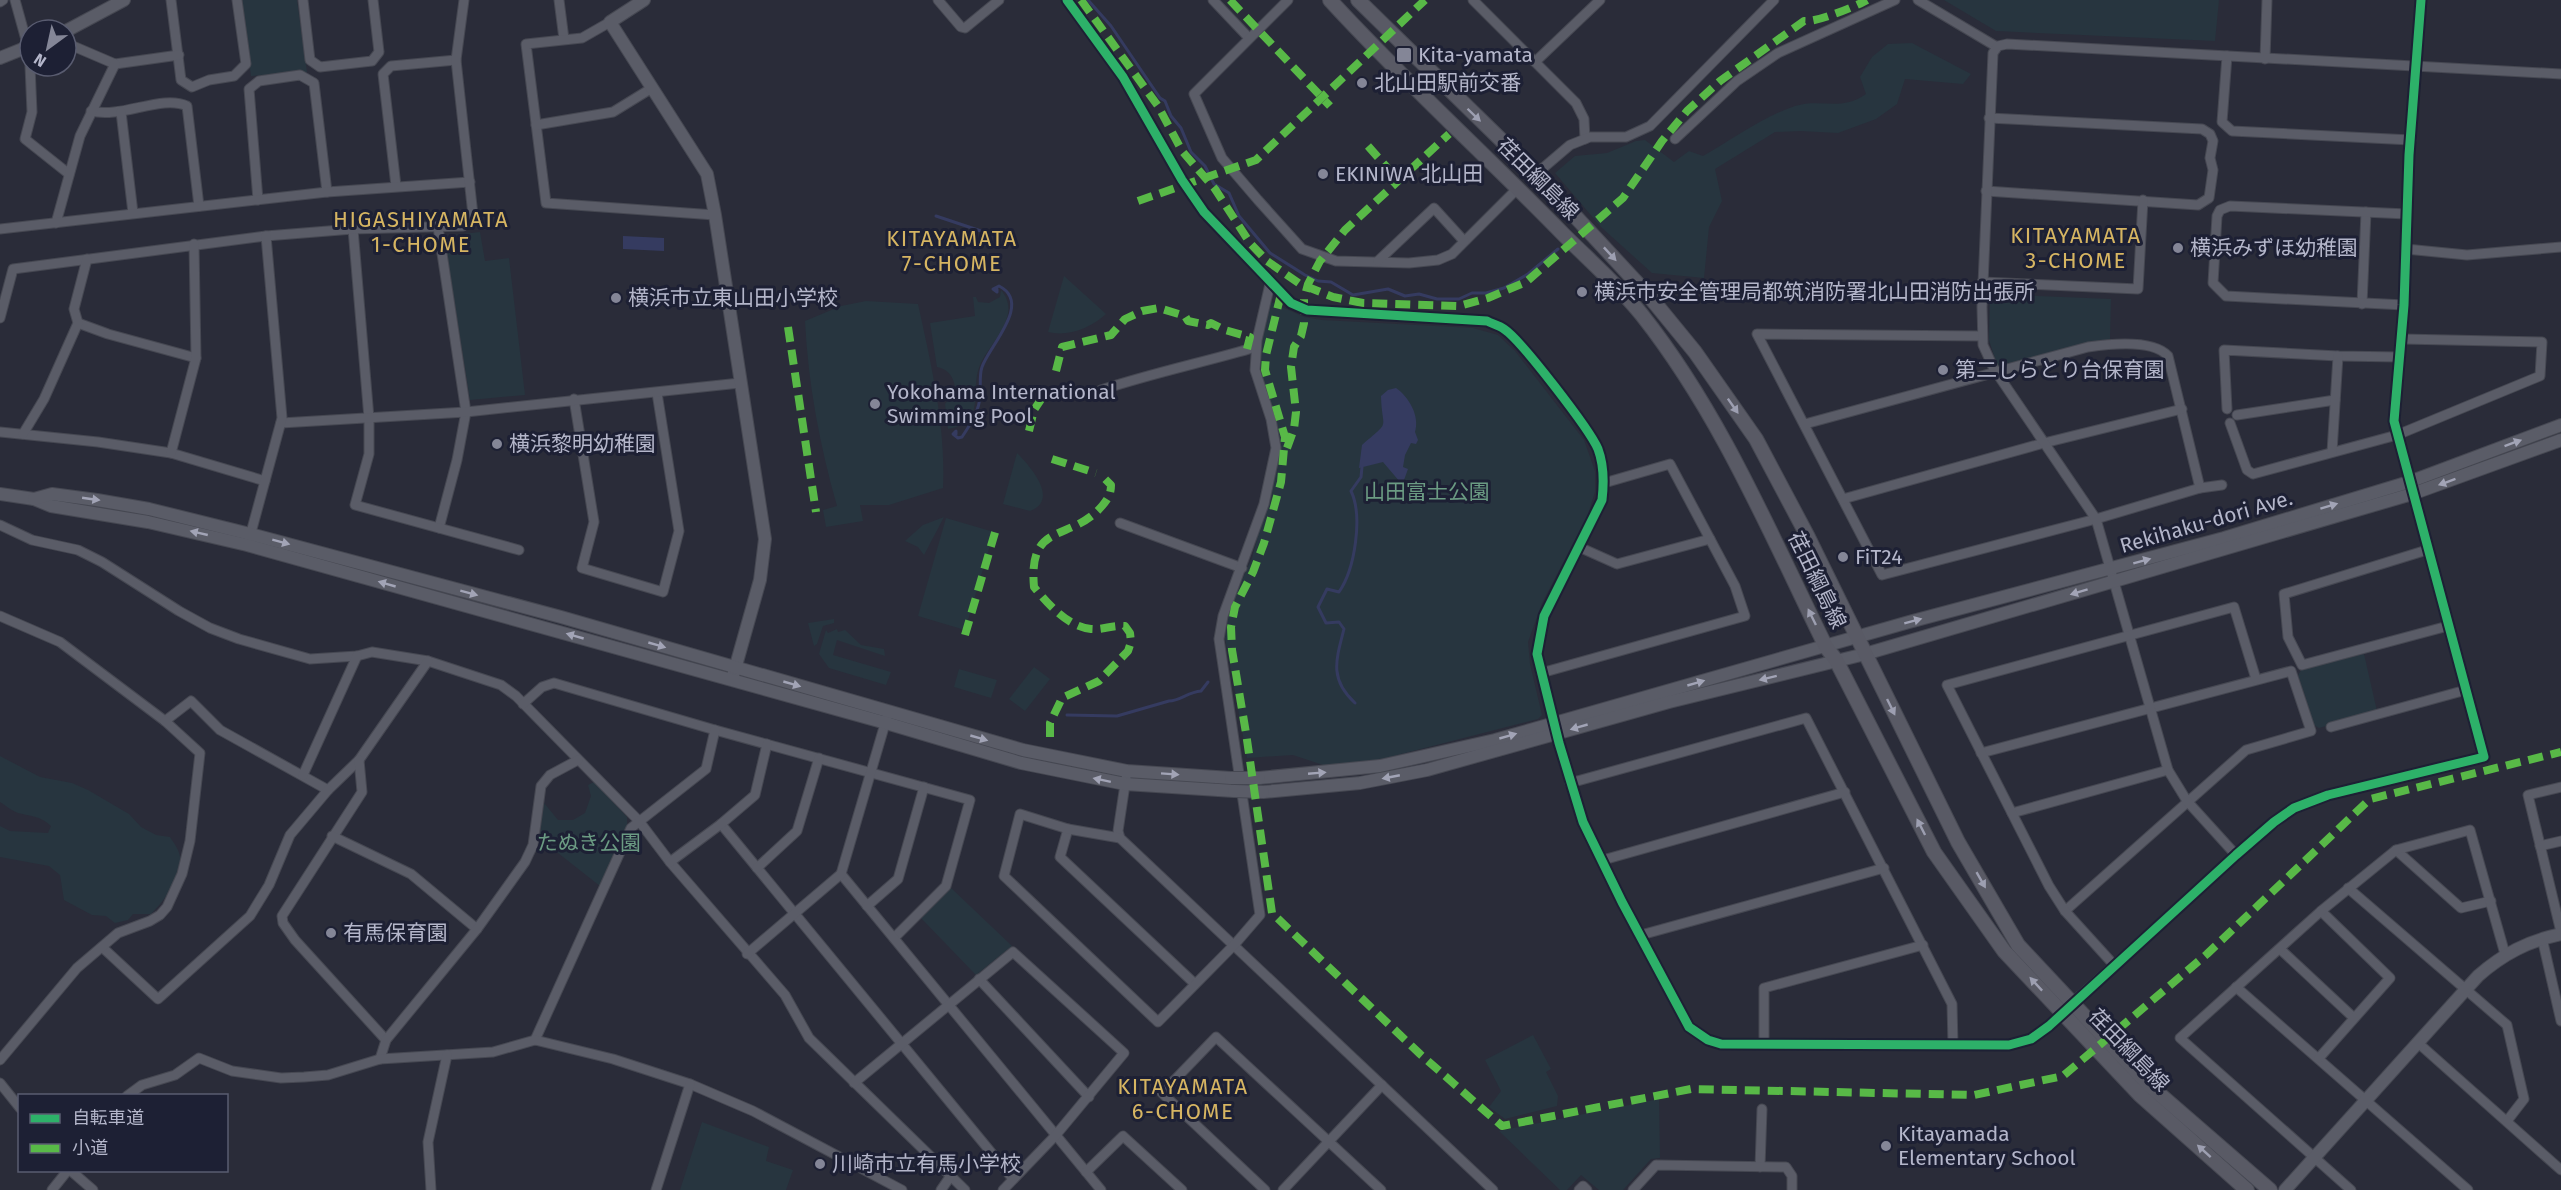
<svg xmlns="http://www.w3.org/2000/svg" width="2561" height="1190" font-family="'Fira Sans','Noto Sans JP',sans-serif">
	<style>
		.green { fill: #27353f }
		.water { fill: #353b60 }
		.lines { fill: none; stroke-linecap: round; stroke-linejoin: round }
		.stream { stroke: #353b60; stroke-width: 3 }
		.minor-casing { stroke: #464852; stroke-width: 11 }
		.tertiary-casing { stroke: #464852; stroke-width: 14 }
		.secondary-casing { stroke: #464852; stroke-width: 16 }
		.minor { stroke: #5a5c67; stroke-width: 9 }
		.tertiary { stroke: #5a5c67; stroke-width: 12 }
		.secondary { stroke: #595a65; stroke-width: 14 }
		.minor-bridge-casing { stroke: #464852; stroke-width: 11; stroke-linecap: butt }
		.tertiary-bridge-casing { stroke: #464852; stroke-width: 14; stroke-linecap: butt }
		.minor-bridge { stroke: #5a5c67; stroke-width: 9 }
		.tertiary-bridge { stroke: #5a5c67; stroke-width: 12 }
		.quiet { stroke: #58b947; stroke-width: 8; stroke-dasharray: 15 8; stroke-linecap: butt }
		.cycleway-casing { stroke: #1d2034; stroke-width: 13 }
		.cycleway { stroke: #2db169; stroke-width: 9 }
		.oneway { fill: #9d9fb1 }
		.oneway2 { fill: #a2a4b6 }
		.poi-dot { fill: #848697; stroke: #1d2034; stroke-width: 2 }
		.labels { text-anchor: middle; dominant-baseline: central; stroke-width: 6; stroke-linejoin: round; paint-order: stroke }
		.poi-label { font-size: 21px; fill: #b4b6ca; stroke: #1d2034; text-anchor: start }
		.street-label { font-size: 21px; fill: #b4b6ca; stroke: #1d2034 }
		.park-label { font-size: 21px; fill: #6b9b83; stroke: #1d2034 }
		.neighbourhood-label { font-size: 22px; letter-spacing: 1.5px; fill: #d6b562; stroke: #1d2034 }
	</style>
	<rect width="100%" height="100%" fill="#2a2c39"/>
	<g class="green">
		<path d="M241,0h56l10,72 -56,4z"/>
		<path d="M1944,0h275l-4,41 -219,-10z"/>
		<path d="M1912,43l59,31 -8,10 -58,-5 -8,25 -21,15 -38,14 -38,-2 -25,1 -60,37 7,32 -13,26 -5,51 -52,-5 -51,-46 -46,-54 20,-17 32,-3 29,-12 9,-1 29,22 15,-11 14,5c30,-17 59,-39 92,-50 26,-8 46,6 71,-12l-6,-17 12,-20 16,-13z"/>
		<path d="M480,232l5,29 24,-3 16,137 -55,5 -26,-164z"/>
		<path d="M1064,276l42,38c-15,14 -38,23 -58,18z"/>
		<path d="M1001,290c22,26 -11,52 -21,75 -11,26 8,57 -32,64l-3,-25 11,-14c-3,-13 -6,-20 -19,-23l-7,-44 45,-7 -2,-19h3l2,5 11,1 11,-6z"/>
		<path d="M1990,294l121,5 -1,40 -112,29 -9,-28z"/>
		<path d="M866,301l52,3c13,60 28,122 25,184l-54,17h-29l3,16 -37,6 -3,-17 14,-4c-17,-60 -29,-122 -32,-185l36,-15z"/>
		<path d="M1271,302l33,15 18,3 151,8 25,7 17,16 69,89 11,31v21l-8,25 -45,86 -14,39 2,22 12,51 -4,4 -164,42 -48,5 -33,-11 -46,3 -22,-120 4,-30 23,-50 27,-103 -6,-46 -12,-37v-26z"/>
		<path d="M1017,453c13,13 43,47 13,58l-27,-7z"/>
		<path d="M944,517l-20,38 -6,-8 -13,-6 18,-16z"/>
		<path d="M946,518l48,14 -29,98 -47,-14z"/>
		<path d="M834,619v4l-11,3 -6,18 -3,2 -6,-23z"/>
		<path d="M837,629l1,3 7,-2 16,15 23,4 1,7 -48,-16 -4,15 58,17 -5,13 -57,-17 -10,-14 7,-24 2,3z"/>
		<path d="M2364,654l13,57 -58,17 -5,-3 -16,-50 4,-6z"/>
		<path d="M1034,667l16,12 -25,32 -16,-12z"/>
		<path d="M959,669l38,11 -6,18 -37,-11z"/>
		<path d="M0,756l40,21 32,6 16,7 41,24 12,13 15,8 14,2c5,8 12,16 10,27 -2,18 -16,37 -29,50h-18l-5,6 -13,3 -9,-7 -14,-1 -28,-15 -4,-25 -11,-9 -49,-9v-31l10,5 38,2 3,-7c-10,-10 -21,-10 -33,-13 -6,-2 -13,-8 -18,-11z"/>
		<path d="M594,782l33,35v8l-27,61 -61,-48 5,-35 14,17h15l12,-7 6,-17 -3,-11z"/>
		<path d="M951,888l61,58 -36,29 -56,-58z"/>
		<path d="M1533,1035l18,34 -5,3 12,24 -1,10 -52,13 -16,-12 12,-16 -16,-31z"/>
		<path d="M1659,1099l1,59 -9,1 -28,31h-24l-18,-15 -14,15h-7l-61,-59z"/>
		<path d="M702,1122l67,25 -3,14 27,9 -7,20h-106z"/>
	</g>
	<g class="water">
		<path d="M623,236l41,2v13l-41,-2z"/>
		<path d="M1396,388c13,9 24,28 19,44l3,8 -2,4 -5,-1 -6,12 -2,12 5,2 -4,11 -4,2 -17,-20 -24,6 3,-23c30,-26 20,-13 19,-49l7,-6z"/>
	</g>
	<g class="lines">
		<g class="stream">
			<path d="M1088,0l23,26 49,72 5,3 6,15 10,12 10,24 14,14 9,18 15,9 10,23 31,37 35,22 13,6 13,1 22,13 35,-6 17,7 14,-2 18,5h22l13,-6h14l18,-5 24,-14 30,-25"/>
			<path d="M936,216l48,16"/>
			<path d="M956,434v-3l-3,3 5,4 4,-1c8,-12 18,-27 18,-42 1,-10 -1,-19 2,-28 7,-21 51,-64 17,-81l-6,3 4,3v-3"/>
			<path d="M1355,703c-26,-24 -19,-43 -11,-74l-5,-7 -13,1 -8,-16 9,-18 12,3c16,-23 24,-76 12,-101l10,-14 1,-10"/>
			<path d="M1067,715l50,1 52,-15c11,0 19,-9 32,-10l7,-9"/>
		</g>
		<defs>
			<g id="minor">
				<path d="M15,0l13,47 2,17"/>
				<path d="M171,0l10,80 11,7 17,-7 25,-4 12,-12 -9,-64"/>
				<path d="M303,0l7,60 10,7 52,-6 7,-9 -6,-52"/>
				<path d="M559,0l5,39"/>
				<path d="M938,0l23,27 4,1 34,-28"/>
				<path d="M1067,0l56,77 59,103 22,32 87,91 16,7 180,11c5,3 12,4 17,8 17,11 86,101 94,120 6,16 6,34 4,51l-58,116 -7,38 22,89 24,79 39,80 67,125 19,13 13,4 288,1 22,-6 18,-13"/>
				<path d="M1213,0l36,38"/>
				<path d="M1288,0l-94,94 28,64 36,42 44,49 34,12 73,2 29,-3 14,-6 66,-66"/>
				<path d="M1473,0l103,103 8,16 1,20"/>
				<path d="M1918,0l79,47"/>
				<path d="M0,2l3,-2"/>
				<path d="M610,22l-28,16 -56,6 20,159 169,12"/>
				<path d="M66,43l49,21 64,-9"/>
				<path d="M2227,56l-5,66 10,9 179,9"/>
				<path d="M2265,59l2,-59"/>
				<path d="M1535,62l65,-62"/>
				<path d="M30,66l2,46 -7,27 44,35"/>
				<path d="M91,111c30,8 71,-17 96,-5l12,100"/>
				<path d="M121,112l12,101"/>
				<path d="M536,125l77,-13 39,-24"/>
				<path d="M1675,139l62,-58 41,-28 117,-53"/>
				<path d="M1536,174l34,-29 20,-8h36l24,-11 124,-126"/>
				<path d="M396,186l-13,-112 8,-8 65,-6"/>
				<path d="M1986,191l212,14 11,-7 4,-28 -3,-12 3,-17 -3,-7 -8,-5 -213,-11"/>
				<path d="M258,200l-9,-111 10,-8 41,-6 14,8 13,109"/>
				<path d="M56,223l24,-87 35,-72"/>
				<path d="M438,227l28,185 -9,48 -18,68"/>
				<path d="M0,229l327,-37 143,-10"/>
				<path d="M353,229l16,189v36l-14,51 164,45"/>
				<path d="M2406,249l61,6 94,-8"/>
				<path d="M1378,261l56,-53 30,33"/>
				<path d="M1982,282l156,7 5,-89"/>
				<path d="M2362,304l4,-92"/>
				<path d="M2404,305l-178,-9 -13,-13 4,-67 3,-6 10,-4 177,8"/>
				<path d="M0,318l13,-49 253,-33 87,-7 110,-3 10,-11 -17,-155 8,-60"/>
				<path d="M78,323l30,11 88,24"/>
				<path d="M1101,390c51,-17 104,-28 155,-43"/>
				<path d="M574,399l20,123 -12,46 81,24 16,-61 -22,-138"/>
				<path d="M2227,409l-3,-59 114,6 62,1"/>
				<path d="M2237,415l98,-15"/>
				<path d="M281,423l185,-11 274,-29"/>
				<path d="M2230,423l17,47 6,4 144,-39 143,-59 2,-34 -140,-3"/>
				<path d="M1805,424l283,-77c21,-3 65,-8 80,9l32,132 -104,31 -214,56 -125,-241 225,2"/>
				<path d="M0,432l98,10 73,11 94,28"/>
				<path d="M23,434l21,-35 34,-76 -4,-14 13,-50"/>
				<path d="M2332,452l6,-96"/>
				<path d="M171,453l25,-95 -2,-114"/>
				<path d="M2200,488l22,-3"/>
				<path d="M1843,499l201,-56 138,-34"/>
				<path d="M1120,523l122,45"/>
				<path d="M0,525l32,15 46,10 24,12 77,49 31,17 29,11 71,20 47,-3 15,-4 56,9 73,24 15,11 123,125 31,41 115,133 24,43 156,152"/>
				<path d="M249,540l33,-122 -16,-182"/>
				<path d="M1579,547l38,17 93,-25"/>
				<path d="M2427,550l-143,44 4,43 14,28 146,-39"/>
				<path d="M0,616l60,26 105,79 26,-20 29,29 108,60 31,-30 69,-99"/>
				<path d="M1541,673l204,-57 -10,-30 -65,-122 -66,19"/>
				<path d="M523,704l19,-17 12,-4 161,47 255,70 -24,86 -52,52"/>
				<path d="M887,717l-46,157 260,316"/>
				<path d="M2331,727l135,-37"/>
				<path d="M1981,753l310,-82 20,60 -65,19 -181,161"/>
				<path d="M359,760l3,32 -80,124 1,7 12,17 91,100"/>
				<path d="M303,775l54,-119"/>
				<path d="M1126,778l-8,53 2,7 373,352"/>
				<path d="M1570,783l236,-65 146,286 1,41"/>
				<path d="M2561,787l-33,8 33,137"/>
				<path d="M2012,813l156,-43"/>
				<path d="M721,824l292,355"/>
				<path d="M1068,829l-8,28 135,127"/>
				<path d="M332,836l79,38 66,55"/>
				<path d="M1120,838l-52,-9 -48,-15 -16,62 154,146 77,-78 25,-29 -41,-276 4,-23 41,-112 12,-56 -5,-29 -16,-49 2,-30 13,-56"/>
				<path d="M2540,846l21,-5"/>
				<path d="M2396,850l65,58 30,-7"/>
				<path d="M2236,855l-49,-54 -19,-31 -72,-251 -102,-150 -11,-24 -1,-38 11,-254 5,-7 9,-2 554,30"/>
				<path d="M1603,860l242,-68"/>
				<path d="M670,862l51,-38 34,-29 12,-51"/>
				<path d="M757,868l40,-37 22,-73"/>
				<path d="M2348,888l159,137 17,74 -17,22"/>
				<path d="M867,906l31,-27 26,-92"/>
				<path d="M1641,935l243,-67"/>
				<path d="M2542,938l19,83"/>
				<path d="M102,947l56,52 92,-83 19,-31 21,-50 38,-45"/>
				<path d="M2280,949l74,69"/>
				<path d="M747,954l94,-80"/>
				<path d="M2114,965l-49,-54 -16,-25 -102,-201 287,-78 22,72"/>
				<path d="M979,979l110,118"/>
				<path d="M2236,987l232,203"/>
				<path d="M2081,995l175,-158 38,-29 34,-13 156,-38 -90,-336 10,-116 5,-150 12,-155"/>
				<path d="M535,1040l96,-212 75,-59 9,-39"/>
				<path d="M2417,1042l144,128"/>
				<path d="M1764,1044v-56l159,-43"/>
				<path d="M2319,1058l71,-80 -69,-67"/>
				<path d="M380,1059l6,-19 91,-111 48,-67 8,-17 8,-59 9,-11 28,-15"/>
				<path d="M0,1060l77,-92 41,-35 32,-12 10,-6 7,-8 15,-33 8,-33 10,-88 -35,-32"/>
				<path d="M0,1083l20,25"/>
				<path d="M854,1083l159,-131 111,101 -69,83 -52,54"/>
				<path d="M127,1096l15,-11 33,-10 24,-17 33,13 49,7 23,-1 24,-2 52,-16 113,-7 42,-12 78,19 77,25 63,27 149,79"/>
				<path d="M1760,1167l2,-58"/>
				<path d="M70,1170l23,20"/>
				<path d="M1086,1172l37,-36 59,54"/>
				<path d="M52,1190l16,-20"/>
				<path d="M431,1190l-3,-48 19,-87"/>
				<path d="M656,1190l34,-106"/>
				<path d="M941,1190l9,-13"/>
				<path d="M1265,1190l-103,-97 54,-56 165,153"/>
				<path d="M1283,1190l99,-105"/>
				<path d="M1579,1190l4,-4 4,4"/>
				<path d="M1633,1190l23,-25 130,2 6,9v14"/>
				<path d="M2351,1190l-171,-152 141,-127 75,-61 74,-20 35,124"/>
			</g>
			<g id="tertiary">
				<path d="M644,0l-34,22 97,152 8,41 50,324 -5,41 -27,96"/>
				<path d="M66,31l58,-31"/>
				<path d="M0,58l30,-12"/>
				<path d="M0,494l34,5 17,7 97,16 99,23 639,178 135,40 104,21 109,7"/>
				<path d="M34,499l18,-5 45,6 52,9 101,25 311,83 462,133 104,21 104,7"/>
				<path d="M1259,778l121,-12 115,-26 414,-118 315,-84 185,-56 152,-57"/>
				<path d="M1263,792l97,-9 67,-13 242,-68 196,-48 547,-160 149,-54"/>
				<path d="M2285,1190l193,-214c25,-22 50,-35 83,-42"/>
			</g>
			<g id="secondary">
				<path d="M1330,0c74,81 156,155 233,234 26,26 56,52 79,81 79,100 128,218 184,332l10,13 98,192 70,99 136,144 107,95"/>
				<path d="M1358,0l178,174 114,123 45,55 61,87 52,98 150,305 60,103 131,140 121,105"/>
			</g>
		</defs>
		<use href="#minor" class="minor-casing"/>
		<use href="#tertiary" class="tertiary-casing"/>
		<use href="#secondary" class="secondary-casing"/>
		<use href="#minor" class="minor"/>
		<use href="#tertiary" class="tertiary"/>
		<use href="#secondary" class="secondary"/>
		<defs>
			<path id="minor-bridge" d="M2049,1026l32,-31"/>
			<g id="tertiary-bridge">
				<path d="M1231,778h28"/>
				<path d="M1234,791l29,1"/>
			</g>
		</defs>
		<use href="#minor-bridge" class="minor-bridge-casing"/>
		<use href="#tertiary-bridge" class="tertiary-bridge-casing"/>
		<use href="#minor-bridge" class="minor-bridge"/>
		<use href="#tertiary-bridge" class="tertiary-bridge"/>
		<g class="quiet">
			<path d="M1081,0l77,106 24,45 33,38 35,54 17,18 33,23 33,13 30,6 96,3 29,-8 38,-16 97,-84 39,-57 25,-30 33,-30 84,-60c11,2 53,-15 63,-21"/>
			<path d="M1230,0l100,106"/>
			<path d="M1368,146l31,35"/>
			<path d="M1138,201l118,-41 169,-160"/>
			<path d="M1281,294l-15,61 -1,15 20,67 -4,45 -17,61 -11,29 -18,35 -4,20 1,23 14,83 26,180 148,141 82,72 189,-37 283,6 89,-19 144,-122 163,-155 191,-47"/>
			<path d="M788,327l28,185"/>
			<path d="M1056,371l6,-24 49,-12 14,-16 17,-8 17,-3 26,8 3,5 20,4 3,-2 14,7 25,7 -3,12"/>
			<path d="M1029,431l5,-21 8,-12"/>
			<path d="M1287,448l7,-19 2,-17 -5,-45 3,-20 7,-11 3,-13v-24l4,-15 12,-23 25,-31 104,-96"/>
			<path d="M1052,459l44,14"/>
			<path d="M965,635l31,-106"/>
			<path d="M1050,737v-14l12,-25 37,-17 29,-30 3,-9 -1,-9 -5,-7c-12,-1 -23,4 -34,3 -23,-2 -43,-25 -57,-42 -6,-67 36,-44 68,-81 6,-7 9,-12 9,-21l-8,-8"/>
		</g>
		<defs>
			<path id="cycleway" d="M1067,0l56,77 59,103 22,32 87,91 16,7 180,11c5,3 12,4 17,8 17,11 86,101 94,120 6,16 6,34 4,51l-58,116 -7,38 22,89 24,79 39,80 67,125 19,13 13,4 288,1 22,-6 18,-13 187,-171 38,-33 20,-14 34,-13 156,-38 -90,-336 10,-116 5,-150 12,-155"/>
		</defs>
		<use href="#cycleway" class="cycleway-casing"/>
		<use href="#cycleway" class="cycleway"/>
	</g>
	<defs><path id="oneway-solid" d="M-6-.8H1V-3.2L6.5 0L1 3.2V.8H-6Z" transform="scale(1.5)"/></defs>
	<g class="oneway">
		<use href="#oneway-solid" transform="translate(1474 115) rotate(44)"/>
		<use href="#oneway-solid" transform="translate(1610 254) rotate(47)"/>
		<use href="#oneway-solid" transform="translate(1733 406) rotate(55)"/>
		<use href="#oneway-solid" transform="translate(1812 617) rotate(-116)"/>
		<use href="#oneway-solid" transform="translate(1891 707) rotate(64)"/>
		<use href="#oneway-solid" transform="translate(1921 827) rotate(-117)"/>
		<use href="#oneway-solid" transform="translate(1981 880) rotate(60)"/>
		<use href="#oneway-solid" transform="translate(2036 984) rotate(-133)"/>
		<use href="#oneway-solid" transform="translate(2204 1151) rotate(-138)"/>
	</g>
	<g class="oneway2">
		<use href="#oneway-solid" transform="translate(2513 443) rotate(-20)"/>
		<use href="#oneway-solid" transform="translate(2447 482) rotate(160)"/>
		<use href="#oneway-solid" transform="translate(91 499) rotate(8)"/>
		<use href="#oneway-solid" transform="translate(2329 506) rotate(-17)"/>
		<use href="#oneway-solid" transform="translate(199 533) rotate(-167)"/>
		<use href="#oneway-solid" transform="translate(281 542) rotate(15)"/>
		<use href="#oneway-solid" transform="translate(2142 561) rotate(-15)"/>
		<use href="#oneway-solid" transform="translate(387 584) rotate(-164)"/>
		<use href="#oneway-solid" transform="translate(2079 592) rotate(163)"/>
		<use href="#oneway-solid" transform="translate(469 593) rotate(15)"/>
		<use href="#oneway-solid" transform="translate(1913 621) rotate(-15)"/>
		<use href="#oneway-solid" transform="translate(575 636) rotate(-164)"/>
		<use href="#oneway-solid" transform="translate(657 645) rotate(16)"/>
		<use href="#oneway-solid" transform="translate(1768 678) rotate(166)"/>
		<use href="#oneway-solid" transform="translate(1696 683) rotate(-16)"/>
		<use href="#oneway-solid" transform="translate(792 684) rotate(16)"/>
		<use href="#oneway-solid" transform="translate(1579 727) rotate(164)"/>
		<use href="#oneway-solid" transform="translate(1508 736) rotate(-16)"/>
		<use href="#oneway-solid" transform="translate(979 738) rotate(16)"/>
		<use href="#oneway-solid" transform="translate(1317 773) rotate(-5)"/>
		<use href="#oneway-solid" transform="translate(1170 774) rotate(4)"/>
		<use href="#oneway-solid" transform="translate(1391 777) rotate(169)"/>
		<use href="#oneway-solid" transform="translate(1102 780) rotate(-168)"/>
	</g>
	<g class="poi-dot">
		<rect x="1396" y="47" width="16" height="16" rx="3"/>
		<circle cx="1362" cy="83" r="6"/>
		<circle cx="1323" cy="174" r="6"/>
		<circle cx="2178" cy="248" r="6"/>
		<circle cx="1582" cy="292" r="6"/>
		<circle cx="616" cy="298" r="6"/>
		<circle cx="1943" cy="370" r="6"/>
		<circle cx="875" cy="404" r="6"/>
		<circle cx="497" cy="444" r="6"/>
		<circle cx="1843" cy="557" r="6"/>
		<circle cx="331" cy="933" r="6"/>
		<circle cx="1886" cy="1146" r="6"/>
		<circle cx="820" cy="1164" r="6"/>
	</g>
	<g class="labels">
		<g class="poi-label">
			<text x="1418" y="55">Kita-yamata</text>
			<text x="1374" y="83">北山田駅前交番</text>
			<text x="1335" y="174">EKINIWA 北山田</text>
			<text x="2190" y="248">横浜みずほ幼稚園</text>
			<text x="1594" y="292">横浜市安全管理局都筑消防署北山田消防出張所</text>
			<text x="628" y="298">横浜市立東山田小学校</text>
			<text x="1955" y="370">第二しらとり台保育園</text>
			<text x="887" y="392">Yokohama International<tspan x="887" dy="24">Swimming Pool</tspan></text>
			<text x="509" y="444">横浜黎明幼稚園</text>
			<text x="1855" y="557">FiT24</text>
			<text x="343" y="933">有馬保育園</text>
			<text x="1898" y="1134">Kitayamada<tspan x="1898" dy="24">Elementary School</tspan></text>
			<text x="832" y="1164">川崎市立有馬小学校</text>
		</g>
		<g class="street-label">
			<text transform="translate(1538 179) rotate(45)">荏田綱島線</text>
			<text transform="translate(2206 522) rotate(-16)">Rekihaku-dori Ave.</text>
			<text transform="translate(1817 580) rotate(64)">荏田綱島線</text>
			<text transform="translate(2129 1050) rotate(46)">荏田綱島線</text>
		</g>
		<g class="park-label">
			<text x="1427" y="492">山田富士公園</text>
			<text x="589" y="843">たぬき公園</text>
		</g>
		<g class="neighbourhood-label">
			<text x="421" y="219">HIGASHIYAMATA<tspan x="421" dy="25">1-CHOME</tspan></text>
			<text x="2076" y="235">KITAYAMATA<tspan x="2076" dy="25">3-CHOME</tspan></text>
			<text x="952" y="238">KITAYAMATA<tspan x="952" dy="25">7-CHOME</tspan></text>
			<text x="1183" y="1086">KITAYAMATA<tspan x="1183" dy="25">6-CHOME</tspan></text>
		</g>
	</g>
	<rect x="18" y="1094" width="210" height="78" fill="#1d2034" stroke="#595c70" stroke-width="1.5"/>
	<rect x="30" y="1114" width="30" height="9" fill="#2db169" stroke="#595c70" stroke-width="1.5"/>
	<text x="72" y="1124" font-size="18" fill="#b4b6ca">自転車道</text>
	<rect x="30" y="1144" width="30" height="9" fill="#58b947" stroke="#595c70" stroke-width="1.5"/>
	<text x="72" y="1154" font-size="18" fill="#b4b6ca">小道</text>
	<g transform="translate(48 48) rotate(213)"><circle r="28" fill="#1d2034" stroke="#595c70" stroke-width="1.5"/>
	<path d="M0-4.5L10 22L0 15L-10 22Z" fill="#848697"/>
	<text y="-9" font-size="16" font-weight="bold" text-anchor="middle" fill="#b4b6ca">N</text>
	</g>
</svg>
